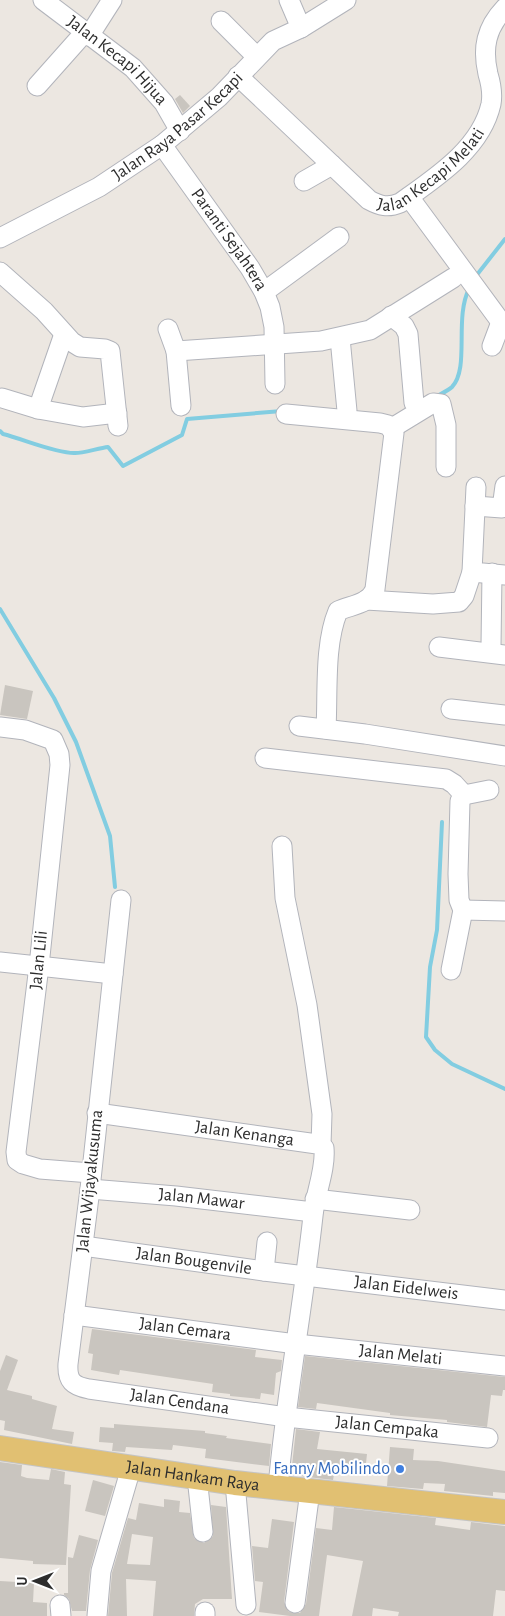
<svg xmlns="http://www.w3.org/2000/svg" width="505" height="1616" font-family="'Alegreya Sans',sans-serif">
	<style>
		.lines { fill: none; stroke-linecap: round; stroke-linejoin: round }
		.stream { stroke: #82cde1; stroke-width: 4 }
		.building { fill: #c9c5bf; fill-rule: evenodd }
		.minor-casing { stroke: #b2b4bb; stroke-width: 21 }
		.major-casing { stroke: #c4c4c4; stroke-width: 26 }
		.minor { stroke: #fff; stroke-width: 19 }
		.major { stroke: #e1c072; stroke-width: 24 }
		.shop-dot { fill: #3f7fe0; stroke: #fff; stroke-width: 2 }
		.labels { text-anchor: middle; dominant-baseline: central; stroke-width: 4; stroke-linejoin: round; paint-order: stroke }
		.street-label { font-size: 18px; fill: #2d2d2d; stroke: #fff }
		.shop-label { font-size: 18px; fill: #366cbe; stroke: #fff; text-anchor: end }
	</style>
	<rect width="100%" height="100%" fill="#ece7e1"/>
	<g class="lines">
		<g class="stream">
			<path d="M476,276l29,-37"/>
			<path d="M435,397c5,-3 13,-6 17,-10 18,-19 2,-69 17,-98"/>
			<path d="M0,431l3,3c20,5 52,19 71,19 6,1 25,-5 34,-6l15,19 59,-31 5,-16 95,-8"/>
			<path d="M0,609l54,89 22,44 34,94 5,51"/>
			<path d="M442,822l-5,108 -7,37 -4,70 9,13 17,14 53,25"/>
		</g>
	</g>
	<g class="building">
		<path d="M180,95l10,11 -7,7 -8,-14z"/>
		<path d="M5,685l28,6 -6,28 -27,-4z"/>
		<path d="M92,1329l164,21 -1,7 27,3 -1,11 -5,2 -2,22 -13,-2 -1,6 -30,-3v-2l-18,-2 1,-8 -93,-14 -1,5 -28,-5 2,-16 -5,-1z"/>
		<path d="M6,1355l12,5 -11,30 25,6v3l25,7 -5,23 22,3 -2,12 -68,-14 1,-9 -5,-1v-49z"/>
		<path d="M305,1356l200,21v13h-2l-1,6 -11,-1 -4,32 -40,-5v-2l-57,-5v-2l-73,-10 -1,6 -18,-2z"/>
		<path d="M114,1424l91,7v2l22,3 -1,2 45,6 -2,22 -64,-8 1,-9 -33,-4 -1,5 -46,-3 -1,5 -13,-1 1,-8 -14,-1 1,-15 14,1z"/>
		<path d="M296,1429l24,3 -3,17 50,5 -2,18 -30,-3 -2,11 -42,-5z"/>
		<path d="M390,1447l24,2 -1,11 25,1 67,10v22l-12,-1v4l-49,-5 1,-7 -21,-1 -1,6 -36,-3z"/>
		<path d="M0,1462l22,3 -1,11 6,2 22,2 2,-11 14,3 -1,12 7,1 -5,80 -33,-1v-3l-33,-3z"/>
		<path d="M93,1480l21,6 -9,30 -20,-5z"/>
		<path d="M164,1499l16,2 -1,11 11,1 4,25 10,5 9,-7 -2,-31 15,2 6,92h-29l-8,5 -1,12h-41l3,-35 -30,-2 1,37h-19l4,-43 16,-55 8,2 3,-17 25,4zM132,1534l21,3 -3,28 -23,-1z"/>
		<path d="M334,1507l102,11 -1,7 35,5 1,-8 34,4v65l-9,-1 -3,26h-95l1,-4 -26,-4 -1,8h-20l11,-55 -36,-6 -8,61h-29l-31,-4 4,-30 -8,-1 -3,-35 16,2 4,-29 22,3 -10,80 5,10 11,1 6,-9 10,-76 16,2z"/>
		<path d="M79,1535l19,5 -8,30 -4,41h-14l-3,-12 -5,-4v-2h4v-36l5,1z"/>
		<path d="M0,1581l34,2 -1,19 14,1v13h-47z"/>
	</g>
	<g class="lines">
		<defs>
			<g id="minor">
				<path id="s1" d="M43,0l90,68 31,35 16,28"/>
				<path d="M289,0l12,28"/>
				<path d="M221,21l35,35"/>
				<path d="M89,36l23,-36"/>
				<path id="s2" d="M238,76l131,124c11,6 19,8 31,3 35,-25 81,-54 91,-99 2,-11 0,-20 -3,-30 -6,-26 -2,-46 17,-66"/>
				<path d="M37,86l48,-54"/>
				<path id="s3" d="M162,145l88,123 14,24 6,15 4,20 1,57"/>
				<path d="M304,181l28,-16"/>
				<path d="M409,197l92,125 4,1"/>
				<path id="s4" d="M0,238l99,-51 63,-42 57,-48 54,-56 28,-13 45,-28"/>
				<path d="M0,272l44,39 28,31 8,5 25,2 5,2 8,75"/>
				<path d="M264,292l75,-55"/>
				<path d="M391,316l13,10 4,8 6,69"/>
				<path d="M168,329l8,22 145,-10 49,-11 83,-52"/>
				<path d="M64,334l-26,75 45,8 34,-4"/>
				<path d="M340,338l7,73"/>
				<path d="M492,346l9,-24"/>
				<path d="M176,351l5,55"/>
				<path d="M2,398l36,11"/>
				<path d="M286,414l94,9 8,2 6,8 -19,156c-5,15 -24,16 -37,22 -14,33 -10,82 -12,118"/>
				<path d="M392,428l41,-25 8,1 5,21v42"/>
				<path d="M476,487l-4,85 33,3"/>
				<path d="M475,506l27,2 3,-22"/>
				<path d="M366,600l67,4 26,-2 5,-6 8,-24"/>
				<path d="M491,646l1,-73"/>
				<path d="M439,647l66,8"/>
				<path d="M451,709l54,6"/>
				<path d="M299,726l66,8 140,22"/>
				<path d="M0,727l25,3 28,10 6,14 1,11 -21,201 -23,186 1,8 6,4 17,5 51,4"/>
				<path d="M265,758l181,21 8,5 10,11"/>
				<path d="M282,846l3,52 22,107 15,109 -1,31"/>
				<path id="s5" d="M121,900l-31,289 -22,175c-1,17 5,22 21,25l197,28 202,21"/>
				<path d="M463,910l42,1"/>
				<path d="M0,962l113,12"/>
				<path d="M451,970l12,-60 -4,-10 -1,-26 2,-73 4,-6 25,-5"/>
				<path id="s6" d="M97,1113l220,31 7,4c2,22 -9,46 -11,68 -10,91 -27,180 -35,271"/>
				<path id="s7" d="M90,1189l86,7 137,16"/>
				<path d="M315,1199l95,11"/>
				<path id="s8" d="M83,1246l181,25 241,29"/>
				<path d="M264,1271l3,-29"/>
				<path id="s9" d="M74,1315l222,29 209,22"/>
				<path d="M197,1477l6,55"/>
				<path d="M235,1483l11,122"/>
				<path d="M295,1603l15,-112"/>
				<path d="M60,1605l1,11"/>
				<path d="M205,1612v4"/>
				<path d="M97,1616l4,-45 30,-103"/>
			</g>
			<g id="major">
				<path id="s10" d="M0,1448l235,35 270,29"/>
			</g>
		</defs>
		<use href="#minor" class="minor-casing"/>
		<use href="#major" class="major-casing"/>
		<use href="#minor" class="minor"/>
		<use href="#major" class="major"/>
	</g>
	<circle class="shop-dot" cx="400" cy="1469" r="5"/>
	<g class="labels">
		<g class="street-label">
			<text stroke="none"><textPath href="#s1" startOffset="96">Jalan Kecapi Hijua</textPath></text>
			<text stroke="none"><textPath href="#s4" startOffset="211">Jalan Raya Pasar Kecapi</textPath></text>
			<text stroke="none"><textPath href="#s2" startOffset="256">Jalan Kecapi Melati</textPath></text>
			<text stroke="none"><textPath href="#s3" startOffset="116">Paranti Sejahtera</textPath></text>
			<text transform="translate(39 960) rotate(-84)">Jalan Lili</text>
			<text stroke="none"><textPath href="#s6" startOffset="149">Jalan Kenanga</textPath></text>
			<text transform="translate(90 1181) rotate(-84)">Jalan Wijayakusuma</text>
			<text stroke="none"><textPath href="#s7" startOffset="112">Jalan Mawar</textPath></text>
			<text stroke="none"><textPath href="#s8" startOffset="112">Jalan Bougenvile</textPath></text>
			<text stroke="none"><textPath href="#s8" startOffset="326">Jalan Eidelweis</textPath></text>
			<text stroke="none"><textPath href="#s9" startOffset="112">Jalan Cemara</textPath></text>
			<text stroke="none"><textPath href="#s9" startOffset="329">Jalan Melati</textPath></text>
			<text stroke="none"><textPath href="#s5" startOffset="596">Jalan Cendana</textPath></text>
			<text stroke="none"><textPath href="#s5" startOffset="805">Jalan Cempaka</textPath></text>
			<text stroke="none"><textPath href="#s10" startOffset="195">Jalan Hankam Raya</textPath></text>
		</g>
		<g class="shop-label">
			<text x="390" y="1469">Fanny Mobilindo</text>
		</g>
	</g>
	<g transform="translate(35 1581) rotate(270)" stroke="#ffffff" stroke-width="4" paint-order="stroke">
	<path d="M0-4L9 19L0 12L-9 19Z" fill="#2d2d2d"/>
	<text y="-8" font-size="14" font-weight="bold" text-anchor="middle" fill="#2d2d2d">U</text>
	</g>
</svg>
